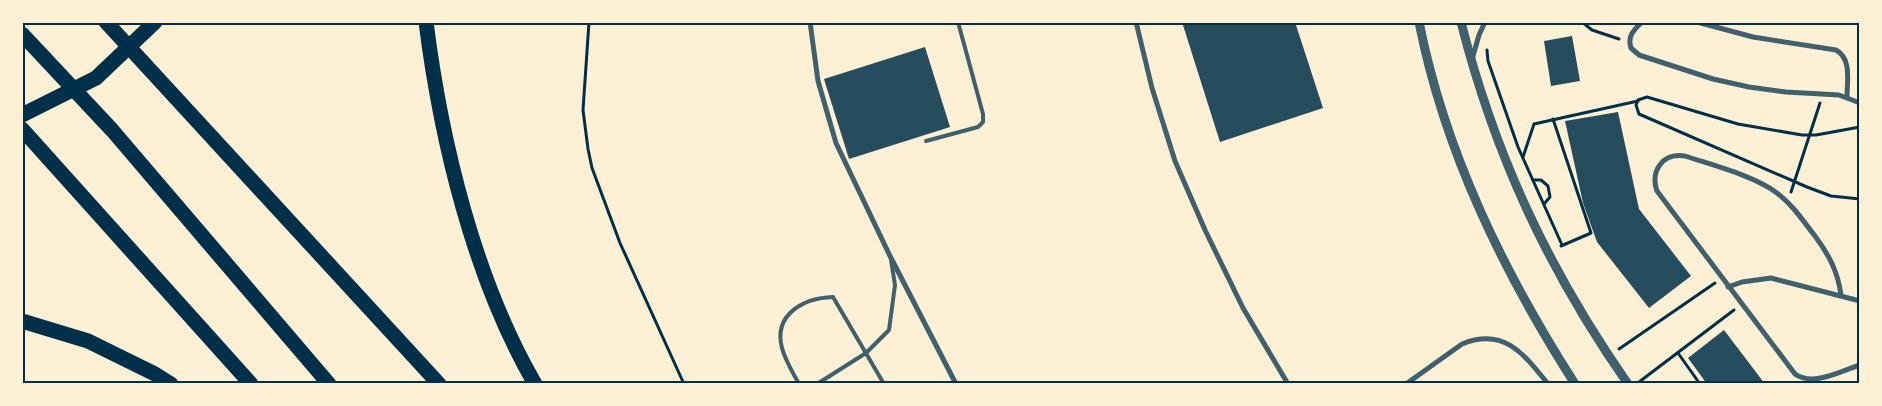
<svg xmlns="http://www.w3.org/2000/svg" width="1882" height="406" font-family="'PT Sans Narrow',sans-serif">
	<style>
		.building { fill: #264d5e }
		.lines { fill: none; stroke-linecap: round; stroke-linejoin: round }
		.path { stroke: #003049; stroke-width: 3 }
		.service { stroke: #3f606c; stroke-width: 4 }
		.minor { stroke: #3f606c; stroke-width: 5 }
		.tertiary { stroke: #3f606c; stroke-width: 9 }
		.motorway { stroke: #003049; stroke-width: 15 }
		.neatline { fill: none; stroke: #003049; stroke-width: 2 }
	</style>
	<rect width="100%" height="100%" fill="#fdf0d5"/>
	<g class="building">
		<path d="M1182,22h113l28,86 -103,34z"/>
		<path d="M1572,36l8,45 -29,5 -7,-45z"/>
		<path d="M925,47l25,80 -101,32 -25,-80z"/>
		<path d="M1618,112l21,97 52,67 -42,32 -52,-66 -14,-39 -18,-82z"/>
		<path d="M1724,330l41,54h-58l-19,-26z"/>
	</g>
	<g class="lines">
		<g class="path">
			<path d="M589,22l-6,88 5,39 4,19 28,75 64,141"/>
			<path d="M1582,22l10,8 27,9"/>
			<path d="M1487,50l1,11 30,86 44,98"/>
			<path d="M1553,119l38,114 -30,13"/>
			<path d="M1860,127l-44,8h-14l-64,-11 -91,-27 -9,3 -2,5 3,9 168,73 24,9 29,3"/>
			<path d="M1523,157l11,-33 104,-23"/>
			<path d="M1533,180h8l7,6 2,11 -6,7"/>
			<path d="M1791,192l29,-89"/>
			<path d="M1619,349l96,-66"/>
			<path d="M1678,353l22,31"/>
			<path d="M1639,382l95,-72"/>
		</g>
		<g class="service">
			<path d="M926,141l52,-14 5,-5v-8l-25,-92"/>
			<path d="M799,384c-6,-11 -14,-24 -17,-36 -9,-34 22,-50 51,-51l51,87"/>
			<path d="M817,384l49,-31 23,-23 6,-45 -4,-25"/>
		</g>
		<g class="minor">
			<path d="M810,22l8,59 18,62 54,113 66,128"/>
			<path d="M1136,22l16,66 23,73 30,69 38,78 45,76"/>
			<path d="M1642,22c-8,8 -15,14 -11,26l8,7 74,24 36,8 37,5 53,3 21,8"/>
			<path d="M1697,22l56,15 83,13c16,9 11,31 11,47"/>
			<path d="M1473,56l6,-21 6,-13"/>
			<path d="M1728,287l14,-5 29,-4 89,23"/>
			<path d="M1841,295c-3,-23 -12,-40 -26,-59 -12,-15 -22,-31 -38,-43 -22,-17 -65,-28 -92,-37 -22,-4 -35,15 -28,35l138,183c18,13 45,-3 65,-9"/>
			<path d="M1406,384l56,-40c42,-17 62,10 86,40"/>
		</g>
		<g class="tertiary">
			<path d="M1419,22c26,131 85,251 156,362"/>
			<path d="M1461,22c34,134 88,249 167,362"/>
		</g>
		<g class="motorway">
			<path d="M106,22l333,362"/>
			<path d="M426,22c15,119 48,257 109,362"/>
			<path d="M22,34l90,96 217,254"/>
			<path d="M22,115l74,-37 59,-56"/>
			<path d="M22,129l229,255"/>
			<path d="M22,321l66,20 67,33 16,10"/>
		</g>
	</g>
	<rect width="1882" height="406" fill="none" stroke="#fdf0d5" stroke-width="48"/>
	<rect x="24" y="24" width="1834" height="358" class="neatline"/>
</svg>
